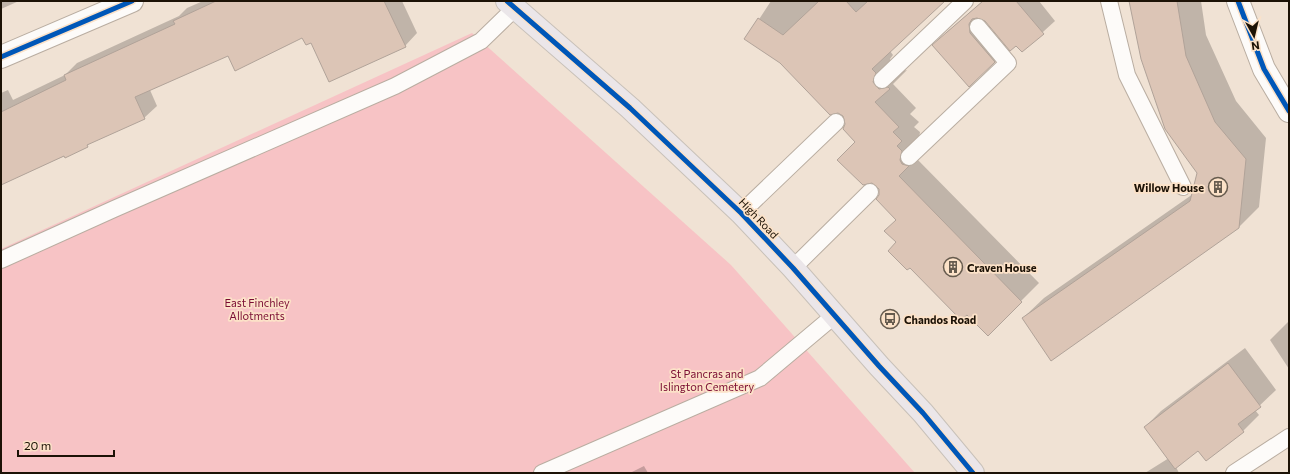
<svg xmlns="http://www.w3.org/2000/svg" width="1290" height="474" font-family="Commissioner,sans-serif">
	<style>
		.green { fill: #f7c3c5 }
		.shadow { fill: #0003 }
		.building { fill: #dcc5b6; stroke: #b1a399 }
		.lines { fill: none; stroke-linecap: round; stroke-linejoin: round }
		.lane-casing { stroke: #b9ada1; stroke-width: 18 }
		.street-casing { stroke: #b9ada1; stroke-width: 24 }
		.primary-casing { stroke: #c8c1b9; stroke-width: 24 }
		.lane { stroke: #fdfbf9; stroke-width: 16 }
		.street { stroke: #fdfbf9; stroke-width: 22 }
		.primary { stroke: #ebe6e9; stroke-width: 22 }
		.cycleway-casing { stroke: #fce2c8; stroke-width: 8 }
		.cycleway { stroke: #0057b8; stroke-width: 5 }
		.labels { text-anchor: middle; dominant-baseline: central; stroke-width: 3.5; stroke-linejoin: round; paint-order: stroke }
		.poi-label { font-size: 11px; font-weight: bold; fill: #1c1206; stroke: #fce2c8; text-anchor: start }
		.street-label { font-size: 11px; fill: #1c1206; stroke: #fce2c8 }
		.park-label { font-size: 11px; fill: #7a0c33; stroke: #fce2c8 }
	</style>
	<rect width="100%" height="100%" fill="#f0e2d4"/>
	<path class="green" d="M472,33l259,232 184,208h-914v-224z"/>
	<g class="shadow">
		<path d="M1,1h18l-18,8z"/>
		<path d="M203,1h199l15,32 -12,13 -94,-5 -8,-4 -75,18 -78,35 7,16 -13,12 -53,24 -4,4 -86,38v-91l7,-3 5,10 52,-25 12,-12 102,-47 8,-8z"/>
		<path d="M771,1h172l-53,50 3,4 -3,4 3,9 5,4 9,-2 -14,14 23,24 -6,6 9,8 -5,5 6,5 -4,26 123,125 -51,51 -90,-92 -1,-23 -17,-25 -2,-9 -32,-61 -2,-9 -63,-53 -35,-23z"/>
		<path d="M983,1h56l16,20 -33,30 -40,-33 24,31 -12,13 -48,-29z"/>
		<path d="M1130,1h71l5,34 30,66 30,37 -7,69 -21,21 -215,90 21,-20 149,-104 5,-21z"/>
		<path d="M1289,321v48l-19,-29z"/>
		<path d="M1245,348l31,42 -21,20 4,5 -16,16 -45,19 -22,17 3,6h-34l24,-15 -24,-31 16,-16z"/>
		<path d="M644,466l4,7h-18z"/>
	</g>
	<g class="building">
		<path d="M216,1h168l22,46 -77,35 -18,-39 -5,2 -4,-7 -67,33 -7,-15 -93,41 10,22 -58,26 1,2 -23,11 -1,-2 -63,29v-73l65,-32 -2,-5 111,-51 -2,-3z"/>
		<path d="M819,1h27l10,11 12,-11h77l-73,68 4,4 -3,9 6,7 9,-2 2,2 -15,13 24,25 -6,5 9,9 -5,5 5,5 -2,9 2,4 7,2 -10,10 123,126 -34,34 -21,-21 -6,5 -51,-52 -3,2 -19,-19 8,-9 -12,-11 12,-11 -20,-21 3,-4v-6l-7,-6 -9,2 -26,-25 18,-18 -12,-13 2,-5 -2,-8 -5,-3 -8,2 -50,-52 -36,-24 14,-21 25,17z"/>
		<path d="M983,1h33l28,33 -22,18 -6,-6 -6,5 -25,-30 -8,-3 -5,1 -3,5 1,9 25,29 -26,25 -37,-42z"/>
		<path d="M1129,1h48l9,55 29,66 31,37 -7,69 -188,133 -29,-43 168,-117 7,-28 -32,-44 -24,-70z"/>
		<path d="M1228,363l33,44 -23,17 6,8 -38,29 -8,-10 -23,18 -31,-42z"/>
	</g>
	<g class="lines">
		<defs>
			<g id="lane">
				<path d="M1109,1l18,74 56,112"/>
				<path d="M882,80l83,-79"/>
				<path d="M909,157l99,-94 -30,-36"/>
				<path d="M741,213l95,-91"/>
				<path d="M1,260l113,-51 281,-123 86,-45 34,-33"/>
				<path d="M793,268l77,-76"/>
				<path d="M542,473l218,-95 75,-63"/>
				<path d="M1234,473l55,-36"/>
			</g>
			<g id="street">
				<path d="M1238,1l26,68 25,42"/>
				<path d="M1,57l131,-56"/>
			</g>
			<path id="primary" d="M507,1l123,107 111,105 52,55 86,98 44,47 50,60"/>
		</defs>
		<use href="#lane" class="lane-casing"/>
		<use href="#street" class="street-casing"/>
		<use href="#primary" class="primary-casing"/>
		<use href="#lane" class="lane"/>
		<use href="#street" class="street"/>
		<use href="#primary" class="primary"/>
		<defs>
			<g id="cycleway">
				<path d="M507,1l123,107 111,105 52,55 86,98 44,47 50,60"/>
				<path d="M1238,1l26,68 25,42"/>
				<path d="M1,57l131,-56"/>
			</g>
		</defs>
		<use href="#cycleway" class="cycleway-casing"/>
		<use href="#cycleway" class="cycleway"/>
	</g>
	<defs>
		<symbol id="building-ring" viewBox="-11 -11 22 22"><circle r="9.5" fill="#fce2c8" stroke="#665b4e" stroke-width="1.5"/><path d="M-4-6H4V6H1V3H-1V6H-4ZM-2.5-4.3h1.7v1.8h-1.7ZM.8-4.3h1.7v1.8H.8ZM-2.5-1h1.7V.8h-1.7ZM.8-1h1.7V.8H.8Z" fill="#665b4e"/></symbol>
		<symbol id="bus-ring" viewBox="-11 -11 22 22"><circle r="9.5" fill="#fce2c8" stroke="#665b4e" stroke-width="1.5"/><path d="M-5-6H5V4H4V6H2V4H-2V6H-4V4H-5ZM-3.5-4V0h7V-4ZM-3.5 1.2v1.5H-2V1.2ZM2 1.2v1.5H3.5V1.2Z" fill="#665b4e"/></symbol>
	</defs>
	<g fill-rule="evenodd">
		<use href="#building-ring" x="1207" y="176" width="22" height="22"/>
		<use href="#building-ring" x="942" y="256" width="22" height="22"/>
		<use href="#bus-ring" x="879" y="308" width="22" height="22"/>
	</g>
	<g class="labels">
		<g class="poi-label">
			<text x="1204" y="187" text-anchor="end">Willow House</text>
			<text x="967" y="267">Craven House</text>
			<text x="904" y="319">Chandos Road</text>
		</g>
		<g class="street-label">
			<text transform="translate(759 218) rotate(46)">High Road</text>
		</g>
		<g class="park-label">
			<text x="257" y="302">East Finchley<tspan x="257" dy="13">Allotments</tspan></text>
			<text x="707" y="373">St Pancras and<tspan x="707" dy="13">Islington Cemetery</tspan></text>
		</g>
	</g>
	<rect width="1290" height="474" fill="none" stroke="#1c1206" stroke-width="4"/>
	<g transform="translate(1254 36) rotate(172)" stroke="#fce2c8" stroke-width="3" paint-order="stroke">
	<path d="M0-3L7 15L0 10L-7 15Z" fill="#1c1206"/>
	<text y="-6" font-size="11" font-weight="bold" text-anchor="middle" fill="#1c1206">N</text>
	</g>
	<path d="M18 450v6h96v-6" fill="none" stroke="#1c1206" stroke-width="2"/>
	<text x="24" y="450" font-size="12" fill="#1c1206" stroke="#fce2c8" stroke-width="3" paint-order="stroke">20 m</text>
</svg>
